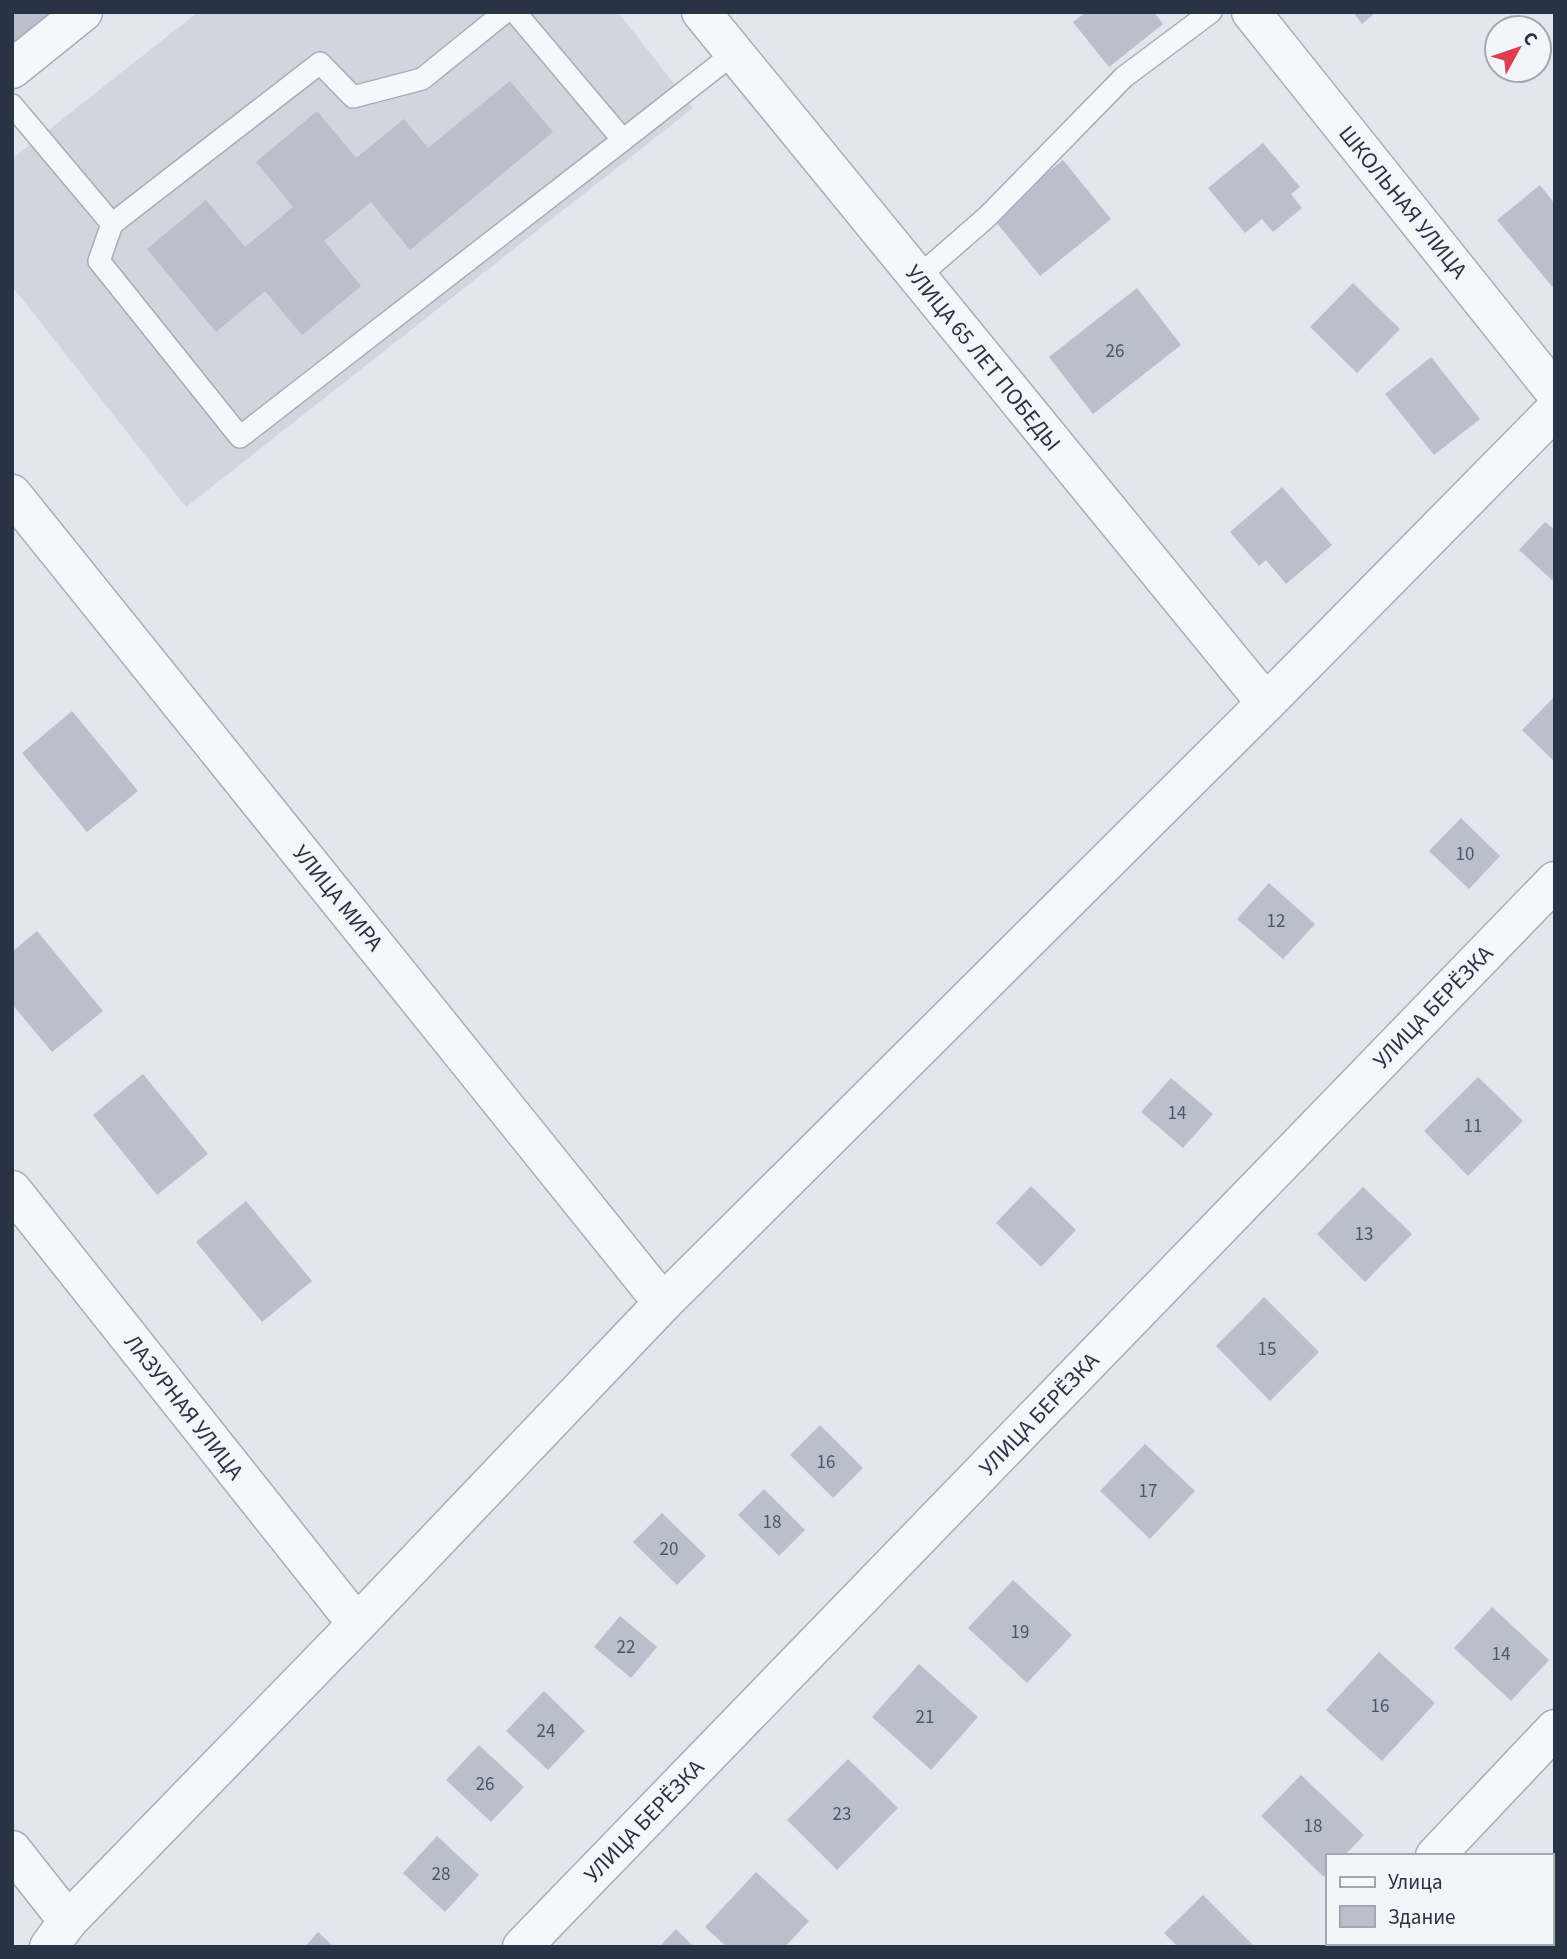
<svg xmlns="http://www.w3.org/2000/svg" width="1567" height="1959" font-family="'Source Sans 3',sans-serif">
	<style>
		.built { fill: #d0d5de }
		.building { fill: #b9bfcb }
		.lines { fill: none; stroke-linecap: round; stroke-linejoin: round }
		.lane-casing { stroke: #a7adb7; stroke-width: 24 }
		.street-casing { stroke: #a7adb7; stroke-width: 41 }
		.lane { stroke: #f6f7fa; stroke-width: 21 }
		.street { stroke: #f6f7fa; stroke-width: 38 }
		.labels { text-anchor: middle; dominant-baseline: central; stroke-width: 5; stroke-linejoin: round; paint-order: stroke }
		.number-label { font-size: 19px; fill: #4c5667 }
		.street-label { font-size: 23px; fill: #283346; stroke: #f3f5f9 }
	</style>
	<rect width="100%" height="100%" fill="#e3e6ec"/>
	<path class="built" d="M198,12h420l75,96 -507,399 -174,-221v-127z"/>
	<g class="building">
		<path d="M12,12h40l-40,32z"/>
		<path d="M1086,12h68l9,12 -54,43 -36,-45z"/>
		<path d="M1353,12h23l-14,12z"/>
		<path d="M510,81l43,51 -143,118 -39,-48 -47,39 37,45 -59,49 -37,-44 -49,41 -69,-83 59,-49 39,47 48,-40 -37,-45 61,-51 39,47 48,-39 24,29z"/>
		<path d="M1263,143l37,44 -9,7 11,14 -29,24 -11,-13 -17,14 -37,-45z"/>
		<path d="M1063,160l48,59 -71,57 -48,-59z"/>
		<path d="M1540,185l15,19v86l-58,-70z"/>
		<path d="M1353,283l47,46 -43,44 -47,-46z"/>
		<path d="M1137,288l44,57 -88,69 -44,-57z"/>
		<path d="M1431,357l49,62 -46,36 -49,-61z"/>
		<path d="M1282,487l50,58 -46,39 -20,-24 -7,6 -29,-34z"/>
		<path d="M1545,522l10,8v47l-3,3 -33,-30z"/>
		<path d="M1555,696v66l-33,-32z"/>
		<path d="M72,711l66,80 -51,41 -65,-79z"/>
		<path d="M1461,818l39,38 -31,33 -40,-38z"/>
		<path d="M1269,883l46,41 -32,35 -46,-40z"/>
		<path d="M37,931l66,80 -51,41 -40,-48v-52z"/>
		<path d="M143,1074l65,80 -51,41 -64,-80z"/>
		<path d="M1478,1077l45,44 -55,55 -44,-45z"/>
		<path d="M1171,1078l42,36 -30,34 -42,-36z"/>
		<path d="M1031,1186l45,44 -35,37 -45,-44z"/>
		<path d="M1363,1187l49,47 -47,48 -48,-48z"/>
		<path d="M246,1201l66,80 -50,41 -66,-80z"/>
		<path d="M1264,1297l55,55 -49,49 -54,-55z"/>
		<path d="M820,1425l43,43 -30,30 -43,-43z"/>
		<path d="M1145,1444l50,47 -45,48 -50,-48z"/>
		<path d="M764,1489l41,41 -26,26 -41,-41z"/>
		<path d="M662,1513l44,43 -29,29 -44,-43z"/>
		<path d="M1013,1580l59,55 -45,48 -59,-55z"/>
		<path d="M1492,1607l57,53 -38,41 -57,-53z"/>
		<path d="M620,1616l37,31 -26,31 -37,-31z"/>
		<path d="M1379,1652l56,51 -53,58 -56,-51z"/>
		<path d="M919,1664l59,53 -47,53 -59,-53z"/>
		<path d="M544,1691l41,40 -37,39 -42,-39z"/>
		<path d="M479,1745l45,42 -33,35 -45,-42z"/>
		<path d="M848,1759l50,49 -61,62 -50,-50z"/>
		<path d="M1301,1775l63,60 -20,21h-17v18l-3,3 -63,-61z"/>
		<path d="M437,1836l42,39 -34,37 -42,-39z"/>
		<path d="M756,1872l53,49 -24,26h-58l-22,-20z"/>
		<path d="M1555,1881v66h-23l-4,-4h23v-58z"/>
		<path d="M1203,1895l52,52h-77l-14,-14z"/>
		<path d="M676,1929l18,18h-35z"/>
		<path d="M318,1932l16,15h-29z"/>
	</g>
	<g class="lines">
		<defs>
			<g id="lane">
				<path d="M505,12l-83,67 -69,18 -33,-34 -208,161 -13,37 141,176 383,-297 -108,-128"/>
				<path d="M12,105l100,119"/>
				<path d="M623,140l111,-87"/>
				<path d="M918,277l70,-61 136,-139 87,-65"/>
			</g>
			<g id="street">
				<path d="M701,12l565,691"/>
				<path d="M1251,12l304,380"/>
				<path d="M12,69l71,-57"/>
				<path d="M12,494l651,809"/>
				<path d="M12,1190l345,434"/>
				<path d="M12,1850l56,71"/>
				<path d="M1435,1856l120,-127"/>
				<path d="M49,1947l19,-26 289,-297 306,-321 603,-600 289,-293"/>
				<path d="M522,1947l1033,-1066"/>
				<path d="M1349,1947l4,-4"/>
			</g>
		</defs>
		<use href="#lane" class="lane-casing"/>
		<use href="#street" class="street-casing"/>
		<use href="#lane" class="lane"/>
		<use href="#street" class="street"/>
	</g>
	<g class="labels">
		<g class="number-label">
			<text x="1115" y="351">26</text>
			<text x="1465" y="854">10</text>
			<text x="1276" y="921">12</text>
			<text x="1177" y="1113">14</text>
			<text x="1473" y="1126">11</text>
			<text x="1364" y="1234">13</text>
			<text x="1267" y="1349">15</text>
			<text x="826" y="1462">16</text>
			<text x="1148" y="1491">17</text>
			<text x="772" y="1522">18</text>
			<text x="669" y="1549">20</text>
			<text x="1020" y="1632">19</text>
			<text x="626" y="1647">22</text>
			<text x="1501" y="1654">14</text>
			<text x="1380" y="1706">16</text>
			<text x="925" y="1717">21</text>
			<text x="546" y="1731">24</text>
			<text x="485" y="1784">26</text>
			<text x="842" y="1814">23</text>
			<text x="1313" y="1826">18</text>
			<text x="441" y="1874">28</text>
		</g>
		<g class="street-label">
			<text transform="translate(1403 202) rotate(51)">ШКОЛЬНАЯ УЛИЦА</text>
			<text transform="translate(983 358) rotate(51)">УЛИЦА 65 ЛЕТ ПОБЕДЫ</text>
			<text transform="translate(338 898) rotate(51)">УЛИЦА МИРА</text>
			<text transform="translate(1433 1007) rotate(-46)">УЛИЦА БЕРЁЗКА</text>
			<text transform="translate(184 1407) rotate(52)">ЛАЗУРНАЯ УЛИЦА</text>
			<text transform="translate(1039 1414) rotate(-46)">УЛИЦА БЕРЁЗКА</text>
			<text transform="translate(644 1821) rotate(-46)">УЛИЦА БЕРЁЗКА</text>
		</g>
	</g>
	<rect width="1567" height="1959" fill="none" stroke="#283346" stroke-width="28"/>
	<rect x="1326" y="1854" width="228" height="91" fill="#f3f5f9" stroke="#a2a7b1" stroke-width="2"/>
	<rect x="1340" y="1877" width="35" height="10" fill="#f6f7fa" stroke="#a2a7b1" stroke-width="2"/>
	<text x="1388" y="1889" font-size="21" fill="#283346">Улица</text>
	<rect x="1340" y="1906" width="35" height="21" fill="#b9bfcb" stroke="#a2a7b1" stroke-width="2"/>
	<text x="1388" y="1924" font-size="21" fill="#283346">Здание</text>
	<g transform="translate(1518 49) rotate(50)"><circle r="33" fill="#f3f5f9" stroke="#a2a7b1" stroke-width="2"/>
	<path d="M0-5L12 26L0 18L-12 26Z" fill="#dc3d51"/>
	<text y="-10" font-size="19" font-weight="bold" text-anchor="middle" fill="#283346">С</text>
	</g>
</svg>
